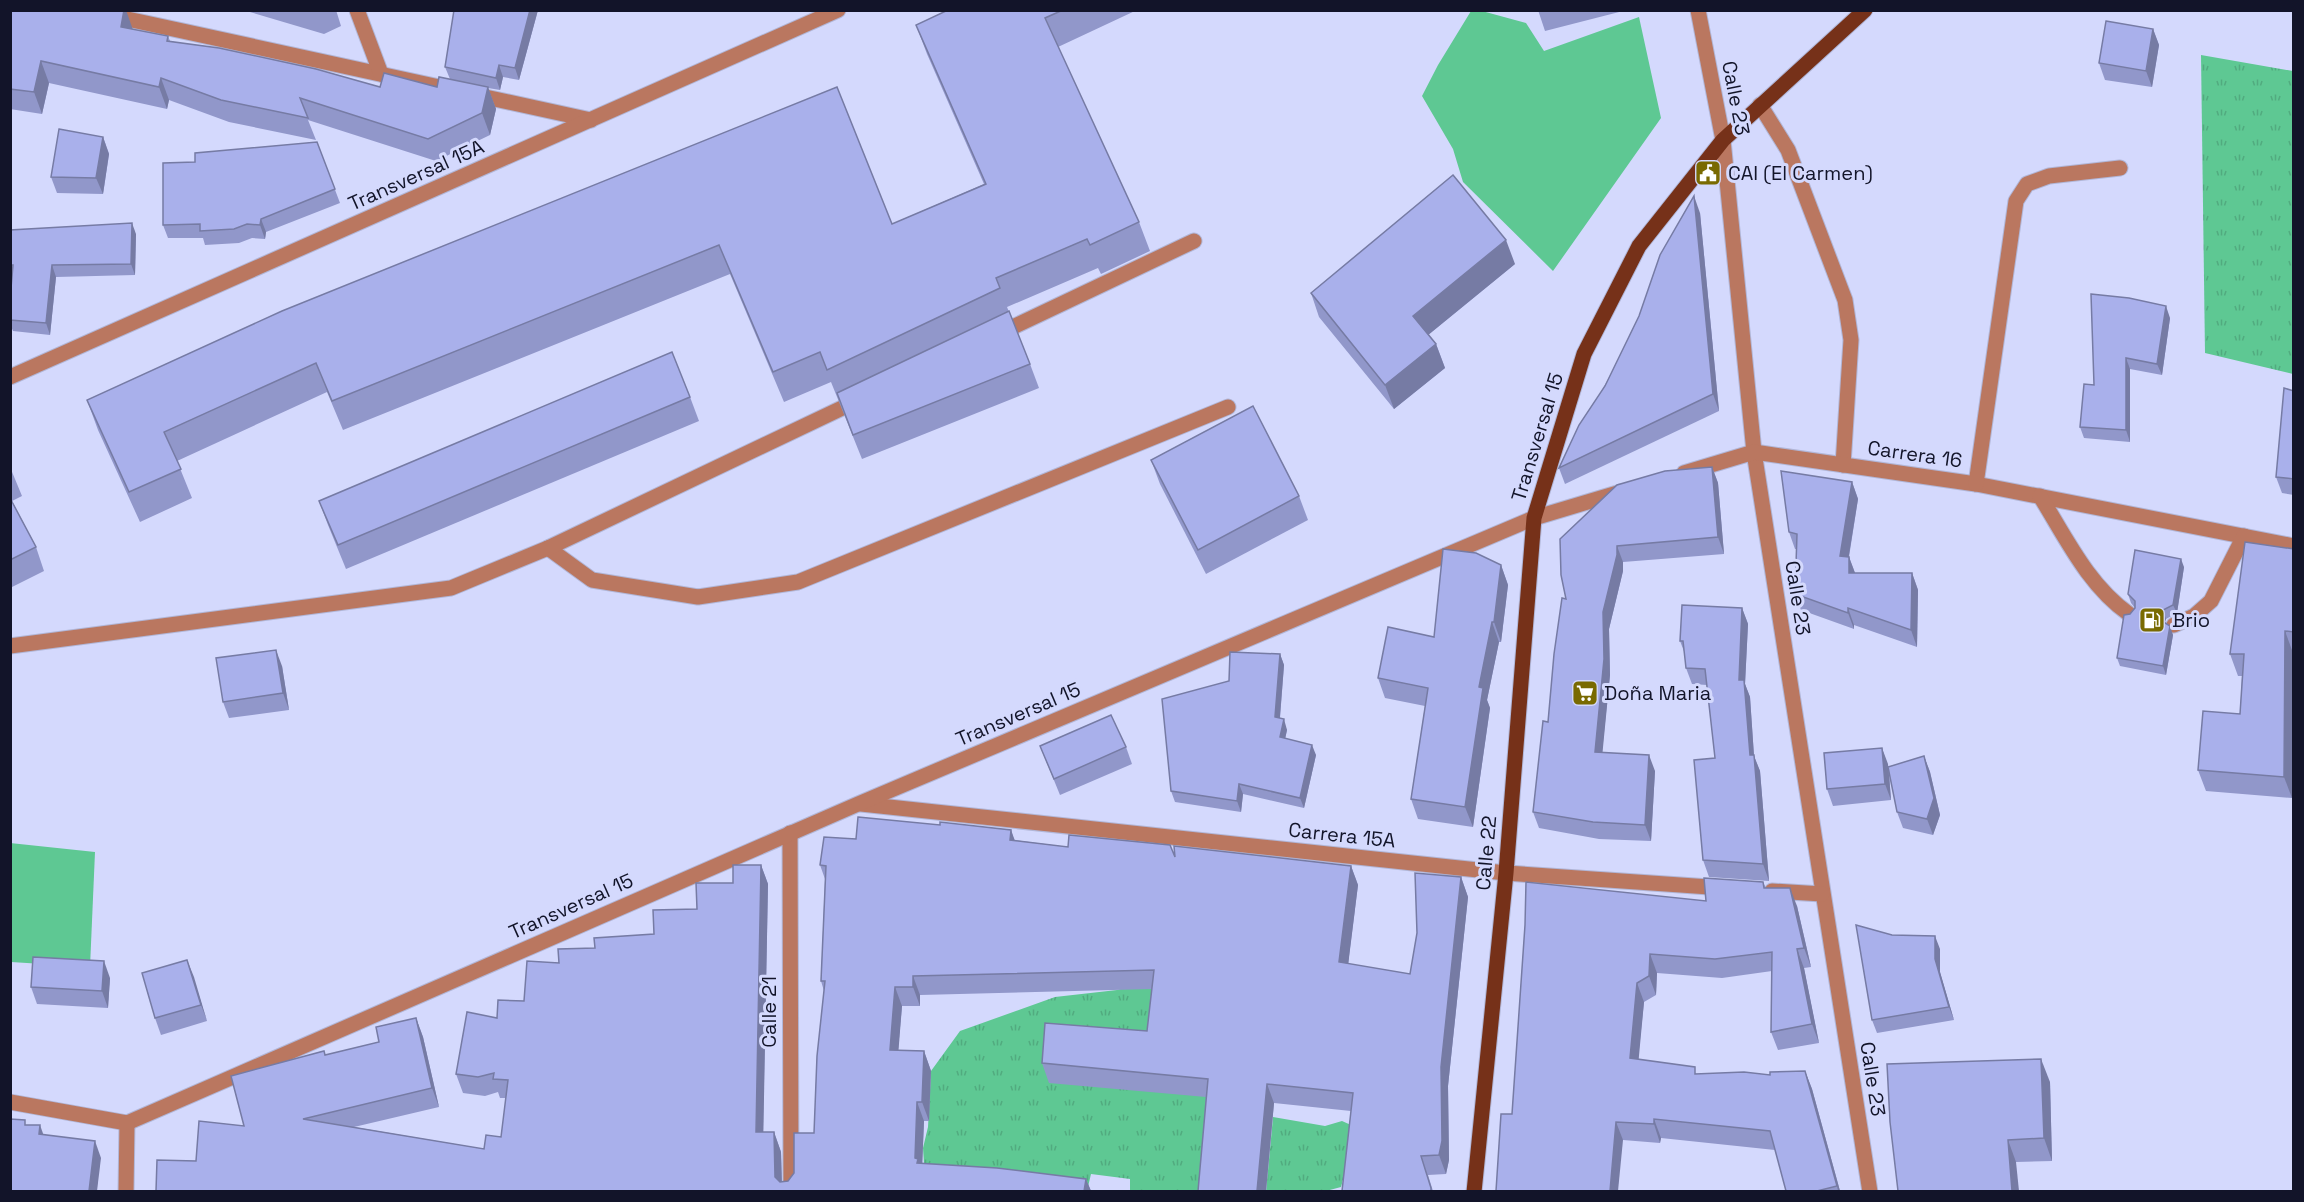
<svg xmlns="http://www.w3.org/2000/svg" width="2304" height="1202" font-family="'Space Grotesk',sans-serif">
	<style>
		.grass { fill: url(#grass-tufts) }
		.garden { fill: #5ec893 }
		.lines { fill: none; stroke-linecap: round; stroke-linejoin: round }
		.minor-casing { stroke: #b1b6d7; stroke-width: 17 }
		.major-casing { stroke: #b1b6d7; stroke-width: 17 }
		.minor { stroke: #ba7760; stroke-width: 15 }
		.major { stroke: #763119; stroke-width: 15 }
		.wall { fill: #9197ca }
		.shaded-wall { fill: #767ba4 }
		.building { fill: #a9b0eb; stroke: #767ba4; stroke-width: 1.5 }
		.labels { text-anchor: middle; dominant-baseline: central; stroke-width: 6; stroke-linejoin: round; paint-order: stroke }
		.street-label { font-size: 20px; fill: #121429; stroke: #d4d9fd }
		.poi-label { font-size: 20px; fill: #121429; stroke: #d4d9fd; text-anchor: start }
	</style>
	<defs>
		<pattern id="grass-tufts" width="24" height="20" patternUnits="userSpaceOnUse" patternTransform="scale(1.5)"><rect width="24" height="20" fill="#5ec893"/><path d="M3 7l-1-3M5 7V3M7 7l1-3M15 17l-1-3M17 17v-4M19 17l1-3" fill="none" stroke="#51ab7f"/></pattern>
	</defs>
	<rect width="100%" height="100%" fill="#d4d9fd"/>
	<g class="grass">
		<path d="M2201,55l92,16v303l-88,-21z"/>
		<path d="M1156,978l52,119 -8,94h-70v-12l-39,-5 -4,17 -56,1 -106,-14 -2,-30 5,-21 3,-56 29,-40 95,-34 62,-7z"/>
		<path d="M1273,1117l52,9 17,-5 9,4 -1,29 -9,33 -15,4 -60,1z"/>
	</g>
	<g class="garden">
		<path d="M1471,11h11l44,12 18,28 95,-34 22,101 -108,153 -90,-89 -10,-33 -31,-53 16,-31z"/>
		<path d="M10,843l85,9 -5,115 -79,-5z"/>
	</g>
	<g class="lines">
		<defs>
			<g id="minor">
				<path d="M86,10l505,110"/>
				<path d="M357,10l24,64"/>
				<path d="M1698,10l25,130 31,312 116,740"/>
				<path d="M1760,105l28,45 57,150 6,40 -8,125"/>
				<path d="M996,335l198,-94"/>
				<path d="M10,377l828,-367"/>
				<path d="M1684,473l70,-21 222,32 318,62"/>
				<path d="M1976,484l40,-283 11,-17 22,-8 71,-8"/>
				<path d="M2040,496c26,42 48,89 89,118"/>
				<path d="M548,548l44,32 106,17 100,-15 430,-175"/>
				<path d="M2174,625l20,-9 17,-15 33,-65"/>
				<path d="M10,646l441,-58 97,-40 313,-149"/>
				<path d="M861,804l645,69 218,15"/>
				<path d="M790,833l1,359"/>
				<path d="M1772,891l50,3"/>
				<path d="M10,1102l117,21"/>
				<path d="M127,1123l731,-319 676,-286 87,-26"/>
				<path d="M126,1192l1,-69"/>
			</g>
			<path id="major" d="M1474,1192l32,-319 28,-355 50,-164 55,-108 84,-106 142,-130"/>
		</defs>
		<use href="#minor" class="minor-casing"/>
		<use href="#major" class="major-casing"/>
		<use href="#minor" class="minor"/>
		<use href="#major" class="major"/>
	</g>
	<g class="wall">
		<path d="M10,10l122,19 36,7 2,5 210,46h57l13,-8 -5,-12 9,-57h84l-19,70 -16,-3 -3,13 -12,-2 8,21 -6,26 -54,26 -128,-41 8,20 -87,-18 -60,-22 -2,9 -118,-26 -7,31 -32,-5z"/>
		<path d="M243,10h93l5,16 -17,8z"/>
		<path d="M948,10h189l-79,37 81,175 11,29 -49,23 -3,-6 -91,39 23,57 9,24 -177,71 -31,-77 -47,20 -54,-128 -387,156 -16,-38 -150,69 15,37 -52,24 -42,-92 -11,-30 750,-313 55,137 92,-40 -57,-130 -11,-29z"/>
		<path d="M1538,10h89l-82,21z"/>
		<path d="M2153,29l6,16 -7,42 -47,-7 -6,-17z"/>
		<path d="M103,137l6,17 -6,40 -46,-1 -6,-16z"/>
		<path d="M317,142l23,61 -74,29 -1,7 -13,-1 -13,5 -34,2 -2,-7h-35l-5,-13 32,-63z"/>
		<path d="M1700,213l19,198 -154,73 -6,-16z"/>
		<path d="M10,230l126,4 -1,41 -79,2 -6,58 -37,-4 -3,-7v-24l2,-23h-2z"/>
		<path d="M1515,264l-87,71 8,9 9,24 -51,41 -75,-92 -8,-24z"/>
		<path d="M2170,318l-8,57 -32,-6v73l-46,-4 -4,-11 14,-42z"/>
		<path d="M2294,391v104l-12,-2 -6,-16z"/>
		<path d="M690,397l9,24 -353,148 -18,-44 -9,-24z"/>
		<path d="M1151,460l148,36 9,24 -102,54 -46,-90z"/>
		<path d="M10,467l12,29 -10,5 24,46 8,24 -34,17z"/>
		<path d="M1712,467l6,16 6,71 -101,8v9l-14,58 1,46 -8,77 53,19 -4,70 -52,-2 -60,-11 -6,-16 15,-90 18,-123 -5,-24z"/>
		<path d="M1852,482l6,17 -9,58 6,16h57l6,17 -1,57 -63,-22v4l-53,-19 -6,-16 2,-45h-2l-6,-17z"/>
		<path d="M2294,549l-2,249 -86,-7 -8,-21 42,-56 2,-38h-4l-8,-22z"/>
		<path d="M1501,565l7,20 -7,57h-2l-12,58 3,8 -17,119 -55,-8 -7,-20 14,-93 -40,-8 -7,-20 56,-41z"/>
		<path d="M2184,567l-7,46 -11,6 -1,4 8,12 -7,40 -46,-9 -3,-8 13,-44 5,-6 -4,-5 -3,-9z"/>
		<path d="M1742,608l6,16 -3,60 5,13 4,59 6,15 9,110 -60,-4 -6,-17 12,-102 -8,-73 -15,-1 -6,-16 -1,-14 -5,-13z"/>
		<path d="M1280,654l4,11 -4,53 7,12 -2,9 31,16 -12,53 -61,-14 -2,18 -66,-10 -4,-11 58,-110z"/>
		<path d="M282,666l7,44 -60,8 -6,-16z"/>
		<path d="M1040,746l86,1 6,17 -72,31z"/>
		<path d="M1882,748l6,19 36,-11 6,16 10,43 -7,20 -30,-7 -6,-16 -8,-41 2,29 -58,6 -6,-17z"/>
		<path d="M858,817l82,8v-3l71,8 3,10 54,7 1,-12 101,10 5,12 -1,-11 177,20 7,19 -10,79 62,10 7,-41 -2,-60 46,4 7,20 -20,189 1,74 -3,14 -18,1 5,16h-91l9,-80 -77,-8 -8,88h-68l8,-94 -157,-14 -7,-20 3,-40 102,8 5,-42 -232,6v11h-18l-4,44 26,1 7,20 -2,50h-5l-2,43 75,4 89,11 5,12h-935l1,-31 39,1 3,-40 45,5 -13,-50 93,-25 1,4 54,-13 -3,-15 40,-9 7,19 16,70 -85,20 130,22 2,-14 15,2 5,-39h-6l-2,-6 -13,4 -22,-3 -7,-19 11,-62 30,6 1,-18 26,1 3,-40 32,2 -1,-14 37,-1 -1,-10 60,-4 -1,-24 44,-1 -1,-26h37v-18h28l7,19 -5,248h11l7,20 1,30 6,-1 6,-8v-40h20l3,-77 7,-65 -3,-10 4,-102 -5,-14 4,-28 32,2z"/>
		<path d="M1763,882l3,6 31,18 14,61 -7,1 15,75 -41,7 -7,-18 1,-61 -50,7 -65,-5 -1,22 -12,7 -6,57 59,15 73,1 35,-4 7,18 28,102h-54l-11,-41 -114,-12 -1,5 -37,-3 -111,-26 13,-189 181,-24z"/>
		<path d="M1940,949v23l14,48 -77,13 -5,-13z"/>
		<path d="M187,960l20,61 -46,14 -6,-17z"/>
		<path d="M110,978l-2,30 -71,-4 -6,-17z"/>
		<path d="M2050,1082l2,79 -36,1 -118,29z"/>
	</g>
	<g class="shaded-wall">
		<path d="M124,10h2l7,20 -12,-3z"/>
		<path d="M530,10h8l-19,70 -4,-12z"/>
		<path d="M2153,29l6,16 -7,42 -6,-16z"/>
		<path d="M41,61l8,22 -7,31 -8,-22z"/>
		<path d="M499,65l4,12 -3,13 -4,-12z"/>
		<path d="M161,78l8,22 -2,9 -8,-22z"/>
		<path d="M488,87l8,22 -6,26 -8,-22z"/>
		<path d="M103,137l6,17 -6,40 -7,-16z"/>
		<path d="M1694,196l6,17 19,198 -6,-17z"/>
		<path d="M261,219l5,13 -1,7 -5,-14z"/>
		<path d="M132,223l4,11 -1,41 -4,-11z"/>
		<path d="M1506,240l9,24 -93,76 -9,-24z"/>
		<path d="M52,265l4,12 -6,58 -4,-12z"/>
		<path d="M2166,306l4,12 -8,57 -5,-11z"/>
		<path d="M1436,344l9,24 -51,41 -9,-24z"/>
		<path d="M2126,358l4,11v73l-4,-12z"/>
		<path d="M1712,467l6,16 6,71 -6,-17z"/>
		<path d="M1852,482l6,17 -12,74 -6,-17z"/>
		<path d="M1617,546l6,16v9l-14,58 1,46 -9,93 -6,-16 8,-140z"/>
		<path d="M1849,557l6,16h-6z"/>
		<path d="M2181,559l3,8 -7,46 -4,-8z"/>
		<path d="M1501,565l7,20 -7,57 -7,-20z"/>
		<path d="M1912,573l6,17 -1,57 -6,-17z"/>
		<path d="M1742,608l6,16 -3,60 5,13 4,59 6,15 9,110 -6,-17 -13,-109 -11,-75z"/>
		<path d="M1848,608l6,17v4l-6,-16z"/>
		<path d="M2163,610l3,9 -2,4 -2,-2 -1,-6z"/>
		<path d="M1492,622l7,20 -12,58 3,8 -17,119 -8,-20 14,-120z"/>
		<path d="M2170,626l3,9 -7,40 -3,-9z"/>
		<path d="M2285,631l8,22 -1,145 -8,-21z"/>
		<path d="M276,650l6,16 7,44 -6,-17z"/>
		<path d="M1280,654l4,11 -5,63 -4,-11z"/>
		<path d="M1284,719l3,11 -4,18 -3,-11z"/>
		<path d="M1312,745l4,10 -12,53 -4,-10z"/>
		<path d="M1882,748l6,16 3,36 -6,-16z"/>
		<path d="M1649,755l6,16 -4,70 -6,-16z"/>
		<path d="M1924,756l6,16 10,43 -7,20 -6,-16z"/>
		<path d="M1239,784l4,10 -2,18 -4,-11z"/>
		<path d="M1011,830l7,19 -8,-9z"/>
		<path d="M761,865l7,19 -5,267 -7,-19z"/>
		<path d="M1351,866l7,19 -12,97 -7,-20z"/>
		<path d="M1461,877l7,20 -20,189 1,74 -3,14 -7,-19 2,-88z"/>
		<path d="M1790,888l7,18 14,61 -7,-19z"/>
		<path d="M1935,936l5,13v23l14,48 -5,-13 -14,-48z"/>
		<path d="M1797,949l7,19 15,75 -7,-19z"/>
		<path d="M1650,954l7,19 -1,22 -7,-19z"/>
		<path d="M187,960l7,17 13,44 -6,-16z"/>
		<path d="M104,961l6,17 -2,30 -6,-17z"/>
		<path d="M913,976l7,19v11l-7,-19z"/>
		<path d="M1637,983l7,19 -7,75 -7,-19z"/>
		<path d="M895,987l7,19 -5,63 -7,-19z"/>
		<path d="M416,1018l7,19 16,70 -7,-19z"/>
		<path d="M924,1051l7,20 -2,50 -7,-19z"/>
		<path d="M2041,1059l9,23 2,79 -8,-23z"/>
		<path d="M1805,1071l7,18 28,102h-2l-1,-5z"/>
		<path d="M1267,1084l7,19 -8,88h-9z"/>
		<path d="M917,1102l7,19 -2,50 -7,-13z"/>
		<path d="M1654,1119l7,19 -1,5 -6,-19z"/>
		<path d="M1616,1122l7,18 -5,51h-8z"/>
		<path d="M40,1125l6,17 -7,-8z"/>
		<path d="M774,1132l7,20 1,39 -7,-14z"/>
		<path d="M2008,1140l8,22 3,29h-7z"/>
		<path d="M95,1141l6,17 -4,33h-8z"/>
		<path d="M1086,1179l5,12h-7z"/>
	</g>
	<g class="building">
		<path d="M10,10h114l-3,17 47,9 -1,5 52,7 97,21 64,18 4,-14 53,14 2,-10 49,10 -6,26 -54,26 -128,-41 8,20 -87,-18 -60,-22 -2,9 -118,-26 -7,31 -24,-3z"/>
		<path d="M454,10h76l-15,58 -16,-3 -3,13 -51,-11z"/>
		<path d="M948,10h115l-18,8 94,204 -49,23 -3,-6 -91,39 4,10 -173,82 -7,-18 -47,20 -54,-127 -387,156 -16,-38 -152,69 17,37 -52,23 -42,-92 195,-89 555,-224 55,137 94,-40 -70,-159z"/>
		<path d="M2106,21l47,8 -7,42 -47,-8z"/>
		<path d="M59,129l44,8 -7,41 -45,-1z"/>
		<path d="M317,142l18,47 -74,30 -1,6 -13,-1 -13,5 -34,2v-7l-37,1v-62l32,-1v-9z"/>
		<path d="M1453,175l53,65 -93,76 23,28 -51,41 -74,-92z"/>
		<path d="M1694,196l19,198 -154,74 20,-43 26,-39 34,-70 21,-61z"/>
		<path d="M132,223l-1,41 -79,1 -6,58 -36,-3v-20l3,-35h-3v-35z"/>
		<path d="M2091,294l38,4 37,8 -9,58 -31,-6v72l-46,-3 4,-43 10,1z"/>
		<path d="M1009,311l21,53 -177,71 -16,-42z"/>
		<path d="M672,352l18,45 -352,148 -19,-44z"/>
		<path d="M2284,388l10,3v88l-18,-2z"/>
		<path d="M1253,406l46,90 -101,54 -47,-90z"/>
		<path d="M1712,467l6,70 -101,9v9l-14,57 1,47 -9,93 54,3 -4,70 -52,-3 -60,-10 10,-91 5,1 6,-68 8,-56 4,1 -5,-24 -1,-36 57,-54 48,-14z"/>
		<path d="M1781,471l71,11 -12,74 9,1v16h63l-1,57 -63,-22v5l-53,-19 2,-60 -8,-2z"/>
		<path d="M10,498l26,49 -26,13z"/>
		<path d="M2245,542l49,7v83l-9,-1 -1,146 -86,-7 5,-59 37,3 4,-60h-14z"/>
		<path d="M1443,549l33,4 25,12 -7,57h-2l-13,65 4,1 -18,119 -54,-8 17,-111 -50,-10 10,-51 46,10z"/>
		<path d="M2135,550l46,9 -8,46 -10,5 -2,5 1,6 8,5 -7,40 -46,-8 7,-43 6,-1 5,-6v-7l-7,-7z"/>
		<path d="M1682,605l60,3 -3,72h5l6,75h4l9,109 -60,-4 -9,-100 21,-2 -10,-89 -19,-1 -3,-27h-3z"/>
		<path d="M276,650l7,43 -60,9 -7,-44z"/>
		<path d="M1230,652l50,2 -5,63 9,2 -4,18 32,8 -12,53 -61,-14 -2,17 -66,-10 -9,-92 67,-18z"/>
		<path d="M1111,715l15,32 -72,32 -14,-33z"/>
		<path d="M1882,748l3,36 -58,5 -3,-36z"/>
		<path d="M1924,756l10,42 -7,21 -30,-7 -9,-45z"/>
		<path d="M858,817l82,8v-3l71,8 -1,10 58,7 1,-12 101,10 5,12 -1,-11 177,20 -12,96 71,12 7,-41 -2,-60 46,4 -20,190 1,74 -3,14 -18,1 10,32v3h-89l11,-98 -86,-9 -10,107h-59l10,-112 -166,-16 3,-40 102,8 7,-61 -241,6v11h-18l-5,63 34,1 -2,51h-5l-2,56 3,1 -1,4 80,5 89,11 -2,12h-928l1,-31 39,1 3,-40 45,5 -13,-50 93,-25 1,4 54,-13 -3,-15 40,-9 16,70 -129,31 181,30 2,-14 15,2 7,-57 -15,-1 1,-6 -16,4 -22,-3 11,-62 30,6 1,-18 26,1 3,-40 32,2 -1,-14 37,-1 -1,-10 60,-4 -1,-24 44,-1 -1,-26h37v-18h28l-5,267h18l1,45 5,5 8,-1 6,-8v-40h20l3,-77 8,-75h-4l5,-115 -6,-1 4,-28 32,2z"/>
		<path d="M1704,878l59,4 1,6h26l14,60 -7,1 15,75 -41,8 1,-80 -57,7 -65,-5 -1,22 -12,7 -7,75 65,9v7l49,-2 26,3v-3l35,-1 32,115 -20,5h-31l-16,-60 -116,-12v5l-38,-2 -6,69h-114l5,-77h11l13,-189 1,-43 180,19z"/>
		<path d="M1856,925l36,10 43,1v23l14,48 -77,13z"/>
		<path d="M33,957l71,4 -2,30 -71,-4z"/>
		<path d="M187,960l14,45 -46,13 -13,-45z"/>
		<path d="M2041,1059l3,79 -36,2 4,51h-114l-8,-69 -3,-58z"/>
		<path d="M10,1119l15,1v5h15l-1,9 56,7 -6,50h-79z"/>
	</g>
	<defs>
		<symbol id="civic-square" viewBox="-11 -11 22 22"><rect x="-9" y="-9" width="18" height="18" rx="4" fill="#796a01" stroke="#d4d9fd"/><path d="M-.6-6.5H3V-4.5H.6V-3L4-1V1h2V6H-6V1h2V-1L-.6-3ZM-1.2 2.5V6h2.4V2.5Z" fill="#fff"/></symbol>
		<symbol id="fuel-square" viewBox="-11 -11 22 22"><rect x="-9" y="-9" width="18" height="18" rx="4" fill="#796a01" stroke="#d4d9fd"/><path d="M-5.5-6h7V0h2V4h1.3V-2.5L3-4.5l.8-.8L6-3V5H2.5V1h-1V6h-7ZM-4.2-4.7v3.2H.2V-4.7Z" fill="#fff"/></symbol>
		<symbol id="supermarket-square" viewBox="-11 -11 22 22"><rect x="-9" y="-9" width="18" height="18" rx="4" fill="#796a01" stroke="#d4d9fd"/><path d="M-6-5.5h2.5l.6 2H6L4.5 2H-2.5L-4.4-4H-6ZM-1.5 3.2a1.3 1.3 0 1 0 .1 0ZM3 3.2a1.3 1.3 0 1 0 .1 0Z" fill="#fff"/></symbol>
	</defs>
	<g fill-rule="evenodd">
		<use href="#civic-square" x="1693" y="158" width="30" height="30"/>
		<use href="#fuel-square" x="2137" y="605" width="30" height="30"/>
		<use href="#supermarket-square" x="1570" y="678" width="30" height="30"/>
	</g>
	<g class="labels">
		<g class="street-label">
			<text transform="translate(1736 98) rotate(79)">Calle 23</text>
			<text transform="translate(416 175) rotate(-24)">Transversal 15A</text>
			<text transform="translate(1537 437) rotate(-73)">Transversal 15</text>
			<text transform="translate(1915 454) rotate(8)">Carrera 16</text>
			<text transform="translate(1798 598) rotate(81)">Calle 23</text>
			<text transform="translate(1018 714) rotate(-23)">Transversal 15</text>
			<text transform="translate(1342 835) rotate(6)">Carrera 15A</text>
			<text transform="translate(1486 853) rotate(-85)">Calle 22</text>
			<text transform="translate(571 906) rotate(-24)">Transversal 15</text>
			<text transform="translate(769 1012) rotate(-90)">Calle 21</text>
			<text transform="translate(1873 1079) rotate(81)">Calle 23</text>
		</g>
		<g class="poi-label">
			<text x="1728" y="173">CAI (El Carmen)</text>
			<text x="2172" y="620">Brio</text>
			<text x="1604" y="693">Doña Maria</text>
		</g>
	</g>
	<rect width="2304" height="1202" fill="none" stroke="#121429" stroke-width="24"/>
</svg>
